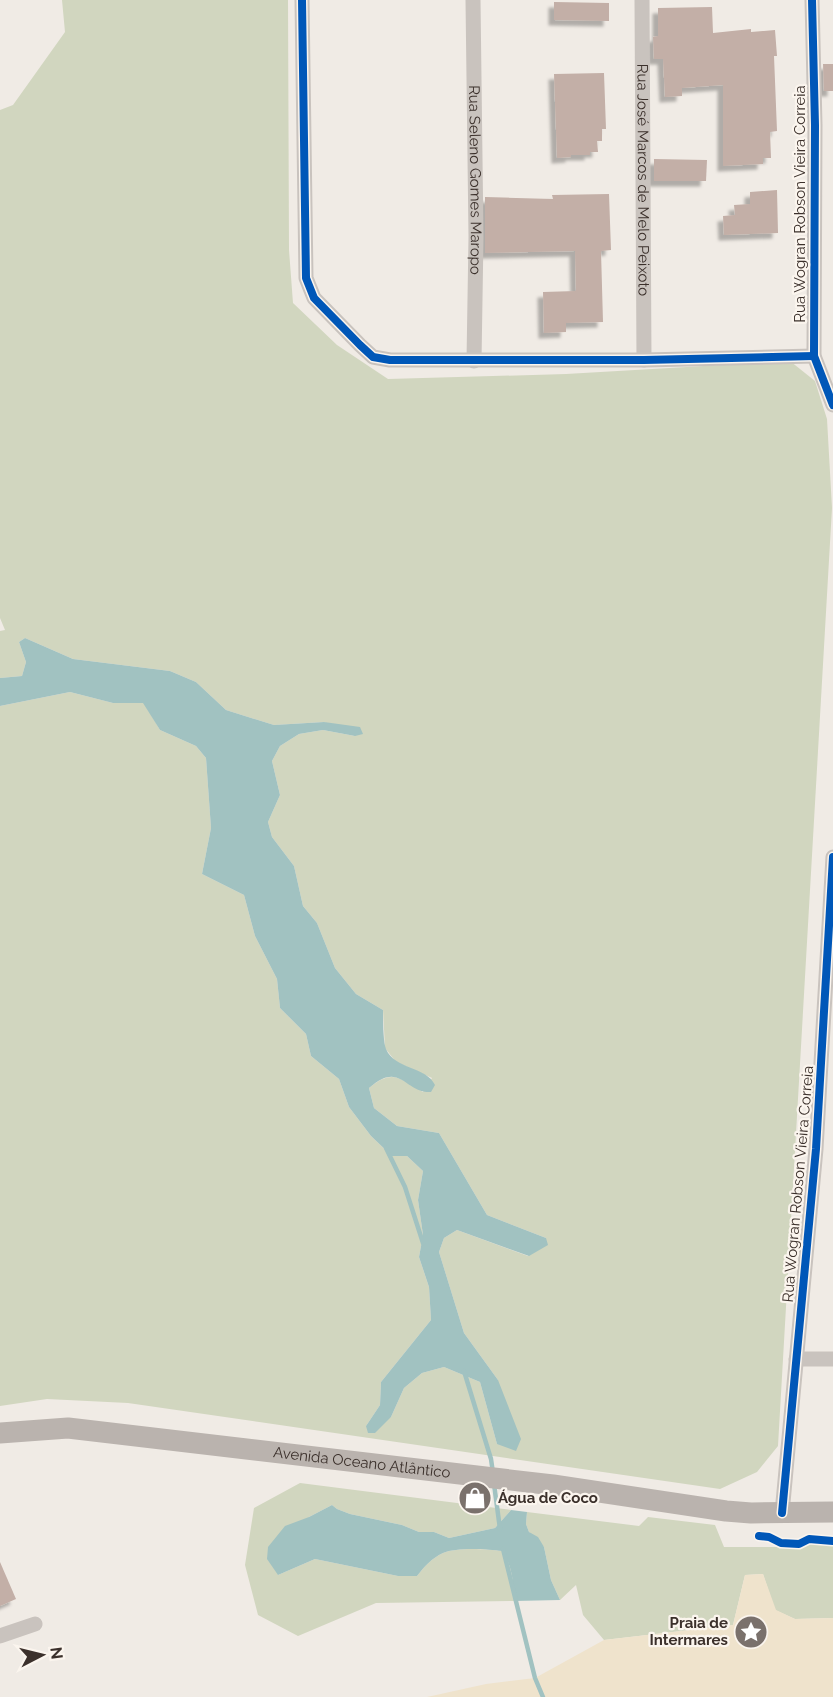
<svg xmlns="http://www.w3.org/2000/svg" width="833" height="1697" font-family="Raleway,sans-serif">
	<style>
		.green { fill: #d1d6bf }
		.sand { fill: #efe3cc }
		.water { fill: #a1c2c1 }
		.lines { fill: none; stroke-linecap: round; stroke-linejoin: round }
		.stream { stroke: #a1c2c1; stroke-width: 4.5 }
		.building { fill: #c3afa7; filter: url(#shadow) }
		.minor { stroke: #c9c3be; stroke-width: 15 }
		.secondary { stroke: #bab3ae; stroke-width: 21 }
		.cycleway-casing { stroke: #fbf5ee; stroke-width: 11 }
		.cycleway { stroke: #0057b8; stroke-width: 8 }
		.labels { text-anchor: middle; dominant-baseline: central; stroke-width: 4.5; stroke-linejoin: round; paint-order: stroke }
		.street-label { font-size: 15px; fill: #3b302b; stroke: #fbf5ee }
		.poi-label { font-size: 15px; font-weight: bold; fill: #3b302b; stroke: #fbf5ee; text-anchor: start }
	</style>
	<defs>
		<filter id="shadow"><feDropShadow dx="-5.5" dy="5.5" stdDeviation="1.5" flood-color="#0004"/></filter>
	</defs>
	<rect width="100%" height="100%" fill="#f0ebe5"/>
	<g class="green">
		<path d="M62,0h226l1,250 4,53 44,42 51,34 178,-5 224,-13 25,20 12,38 5,89 -54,938 -21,26 -37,17 -592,-86 -81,-4 -47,7v-700l70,-14 43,11h31l16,27 36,16 10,12 5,70 -9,46 42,21 11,41 22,43 3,29 26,26 5,22 28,23 10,28 22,29 21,20h15l16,15 -5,29 5,35 -4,22 10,30 2,33 -50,62 -1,23 -14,21 25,-9 13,-29 18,-15 22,-6 36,15 17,62 1,-64 -34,-47 -25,-81 5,-14 13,-8 71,26 18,-18 -59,-23 -48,-82 -42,-7 -23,-18 -5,-20c24,-20 31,-9 54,4l9,-14 -36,-16 -11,-14 -2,-38 -27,-16 -21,-26 -18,-45 -14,-17 -9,-40 -22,-29 -4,-15 12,-27 -8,-34 8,-15 19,-12 24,-4 32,6 -31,-14 -50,3 -48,-15 -30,-28 -26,-11 -97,-12 -48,-21 -6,4 7,20 -4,14 -22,2v-47l5,-1 -5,-12v-508l13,-5 52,-73z"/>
		<path d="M300,1483l211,27 -16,18 -46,10 -15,-6h-15l-17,-7 -52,-11 -13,-5 -5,-4 -23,12 -31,58 37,-16 83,17h19c7,-9 15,-18 26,-23 14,-6 44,-4 59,-2 10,14 12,33 12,50l-138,2 -78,33 -40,-21 -13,-50 9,-57z"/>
		<path d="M527,1512l112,14 9,-9 67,8 9,22h68l15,-9h26v80l-38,1 -20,-9 -12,-36 -18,1 -12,50 -129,15 -21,-25 -7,-30 -16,15 -9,-20 -7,-33 -15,-15 -3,-8z"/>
	</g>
	<path class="sand" d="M763,1574l13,36 19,9 38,-1v79h-406l59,-13 49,-6 69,-38 129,-15 12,-50z"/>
	<g class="water">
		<path d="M25,638l48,21 97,12 26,11 30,28 48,15 50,-3 36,5 3,7 -8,2 -32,-6 -24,4 -19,12 -8,15 8,34 -12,27 4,15 22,29 9,40 14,17 18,45 21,26 27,16c0,9 0,32 3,39 9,21 40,17 49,36l-4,7c-27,1 -30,-32 -62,-4l5,20 23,18 42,7 48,82 59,23 2,7 -19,11 -72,-26 -13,8 -5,14 25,81 34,47 23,59 -5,12 -19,-7 -17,-62 -36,-15 -22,6 -18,15 -13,29 -16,16h-7l-2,-7 14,-21 1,-23 50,-62 -2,-33 -10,-30 4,-22 -5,-35 5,-29 -16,-15h-15l-21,-20 -22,-29 -10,-28 -28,-23 -5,-22 -26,-26 -3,-29 -22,-43 -11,-41 -42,-21 9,-46 -5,-70 -10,-12 -36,-16 -17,-27h-30l-43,-11 -70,14v-28l22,-2 4,-14 -7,-20z"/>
		<path d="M332,1505l5,4 13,5 52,11 17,7h15l15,6 46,-10 16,-18 16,2 -1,12 3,8 9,5 6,10 7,33 9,20 -46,1c0,-17 -2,-36 -12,-50 -15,-2 -45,-4 -59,2 -11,5 -19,14 -26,23h-19l-83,-17 -37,16 -11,-16 1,-12 17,-21 24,-9z"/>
	</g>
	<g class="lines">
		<g class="stream">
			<path d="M386,1148l19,39 18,56"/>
			<path d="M464,1371l27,88 2,14"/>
			<path d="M494,1484l6,45"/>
			<path d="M503,1549l32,129 8,19"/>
		</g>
	</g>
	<g class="building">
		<path d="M554,2l55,1v18l-55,-1z"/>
		<path d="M712,7l1,26 38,-4v3l24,-2 2,26h-3l3,75 -7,1 1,26h-8v6l-40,2v-81l-41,3v8l-17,1 -2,-38h-9l-1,-22 5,-1v-28z"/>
		<path d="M823,64h10v27h-9z"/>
		<path d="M604,73l2,56h-4v12h-5l1,11h-8v3h-19v2l-14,1 -3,-84z"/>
		<path d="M654,159l53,1 -1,21h-52z"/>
		<path d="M777,190l1,43 -54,2 -1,-19 12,-1 -1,-10 16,-1v-12z"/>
		<path d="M609,194l2,56 -10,1 2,71 -37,1v9l-22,1 -1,-41 33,-1 -1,-40 -90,2v-56l68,2 -1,-4z"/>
		<path d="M0,1562l16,37 -16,7z"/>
	</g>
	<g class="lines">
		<g class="minor">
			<path d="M302,0l4,278 8,20 46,47 13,12 17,3h254l170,-4"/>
			<path id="s1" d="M473,0l3,237 -2,124"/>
			<path id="s2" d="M642,0l2,360"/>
			<path d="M812,0l3,125 -1,231 19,49"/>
			<path d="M796,1359h37"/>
			<path d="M782,1513l34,-364 17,-292"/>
			<path d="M0,1636l35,-12"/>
		</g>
		<path class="secondary" id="s3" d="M0,1433l68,-5 485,57 173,26 25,2 82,-1"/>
		<defs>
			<g id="cycleway">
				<path d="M302,0l4,278 8,20 46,47 13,12 17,3h254l170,-4"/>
				<path d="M812,0l3,125 -1,231 19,49"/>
				<path d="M782,1513l34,-364 17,-292"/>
				<path d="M759,1536l10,1 12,6 18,1 10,-5 24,2"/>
			</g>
		</defs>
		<use href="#cycleway" class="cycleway-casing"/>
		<use href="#cycleway" class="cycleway"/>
	</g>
	<defs>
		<symbol id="shop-disc" viewBox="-11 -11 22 22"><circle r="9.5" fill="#7a716c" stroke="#fbf5ee"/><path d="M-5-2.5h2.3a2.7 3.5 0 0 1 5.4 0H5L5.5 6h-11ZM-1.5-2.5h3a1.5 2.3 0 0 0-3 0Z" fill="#fff"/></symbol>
		<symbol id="sight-disc" viewBox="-11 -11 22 22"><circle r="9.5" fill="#7a716c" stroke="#fbf5ee"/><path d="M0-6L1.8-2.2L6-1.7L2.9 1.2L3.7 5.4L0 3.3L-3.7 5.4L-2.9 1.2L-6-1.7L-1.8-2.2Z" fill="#fff"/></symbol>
	</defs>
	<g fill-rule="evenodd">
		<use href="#shop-disc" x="456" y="1479" width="38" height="38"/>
		<use href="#sight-disc" x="732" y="1613" width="38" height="38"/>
	</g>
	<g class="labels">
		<g class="street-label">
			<text stroke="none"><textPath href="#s2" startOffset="180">Rua José Marcos de Melo Peixoto</textPath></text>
			<text stroke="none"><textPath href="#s1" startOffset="180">Rua Seleno Gomes Maropo</textPath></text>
			<text transform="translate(800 204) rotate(-90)">Rua Wogran Robson Vieira Correia</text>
			<text transform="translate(798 1184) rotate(-85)">Rua Wogran Robson Vieira Correia</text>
			<text stroke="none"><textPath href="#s3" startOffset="364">Avenida Oceano Atlântico</textPath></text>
		</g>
		<g class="poi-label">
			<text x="498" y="1498">Água de Coco</text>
			<text x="728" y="1623" text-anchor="end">Praia de<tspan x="728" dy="17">Intermares</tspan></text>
		</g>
	</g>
	<g transform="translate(42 1655) rotate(83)" stroke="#fbf5ee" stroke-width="4.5" paint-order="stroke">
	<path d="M0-4.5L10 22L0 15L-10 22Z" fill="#3b302b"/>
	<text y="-9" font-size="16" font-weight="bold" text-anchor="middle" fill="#3b302b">N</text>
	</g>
</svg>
